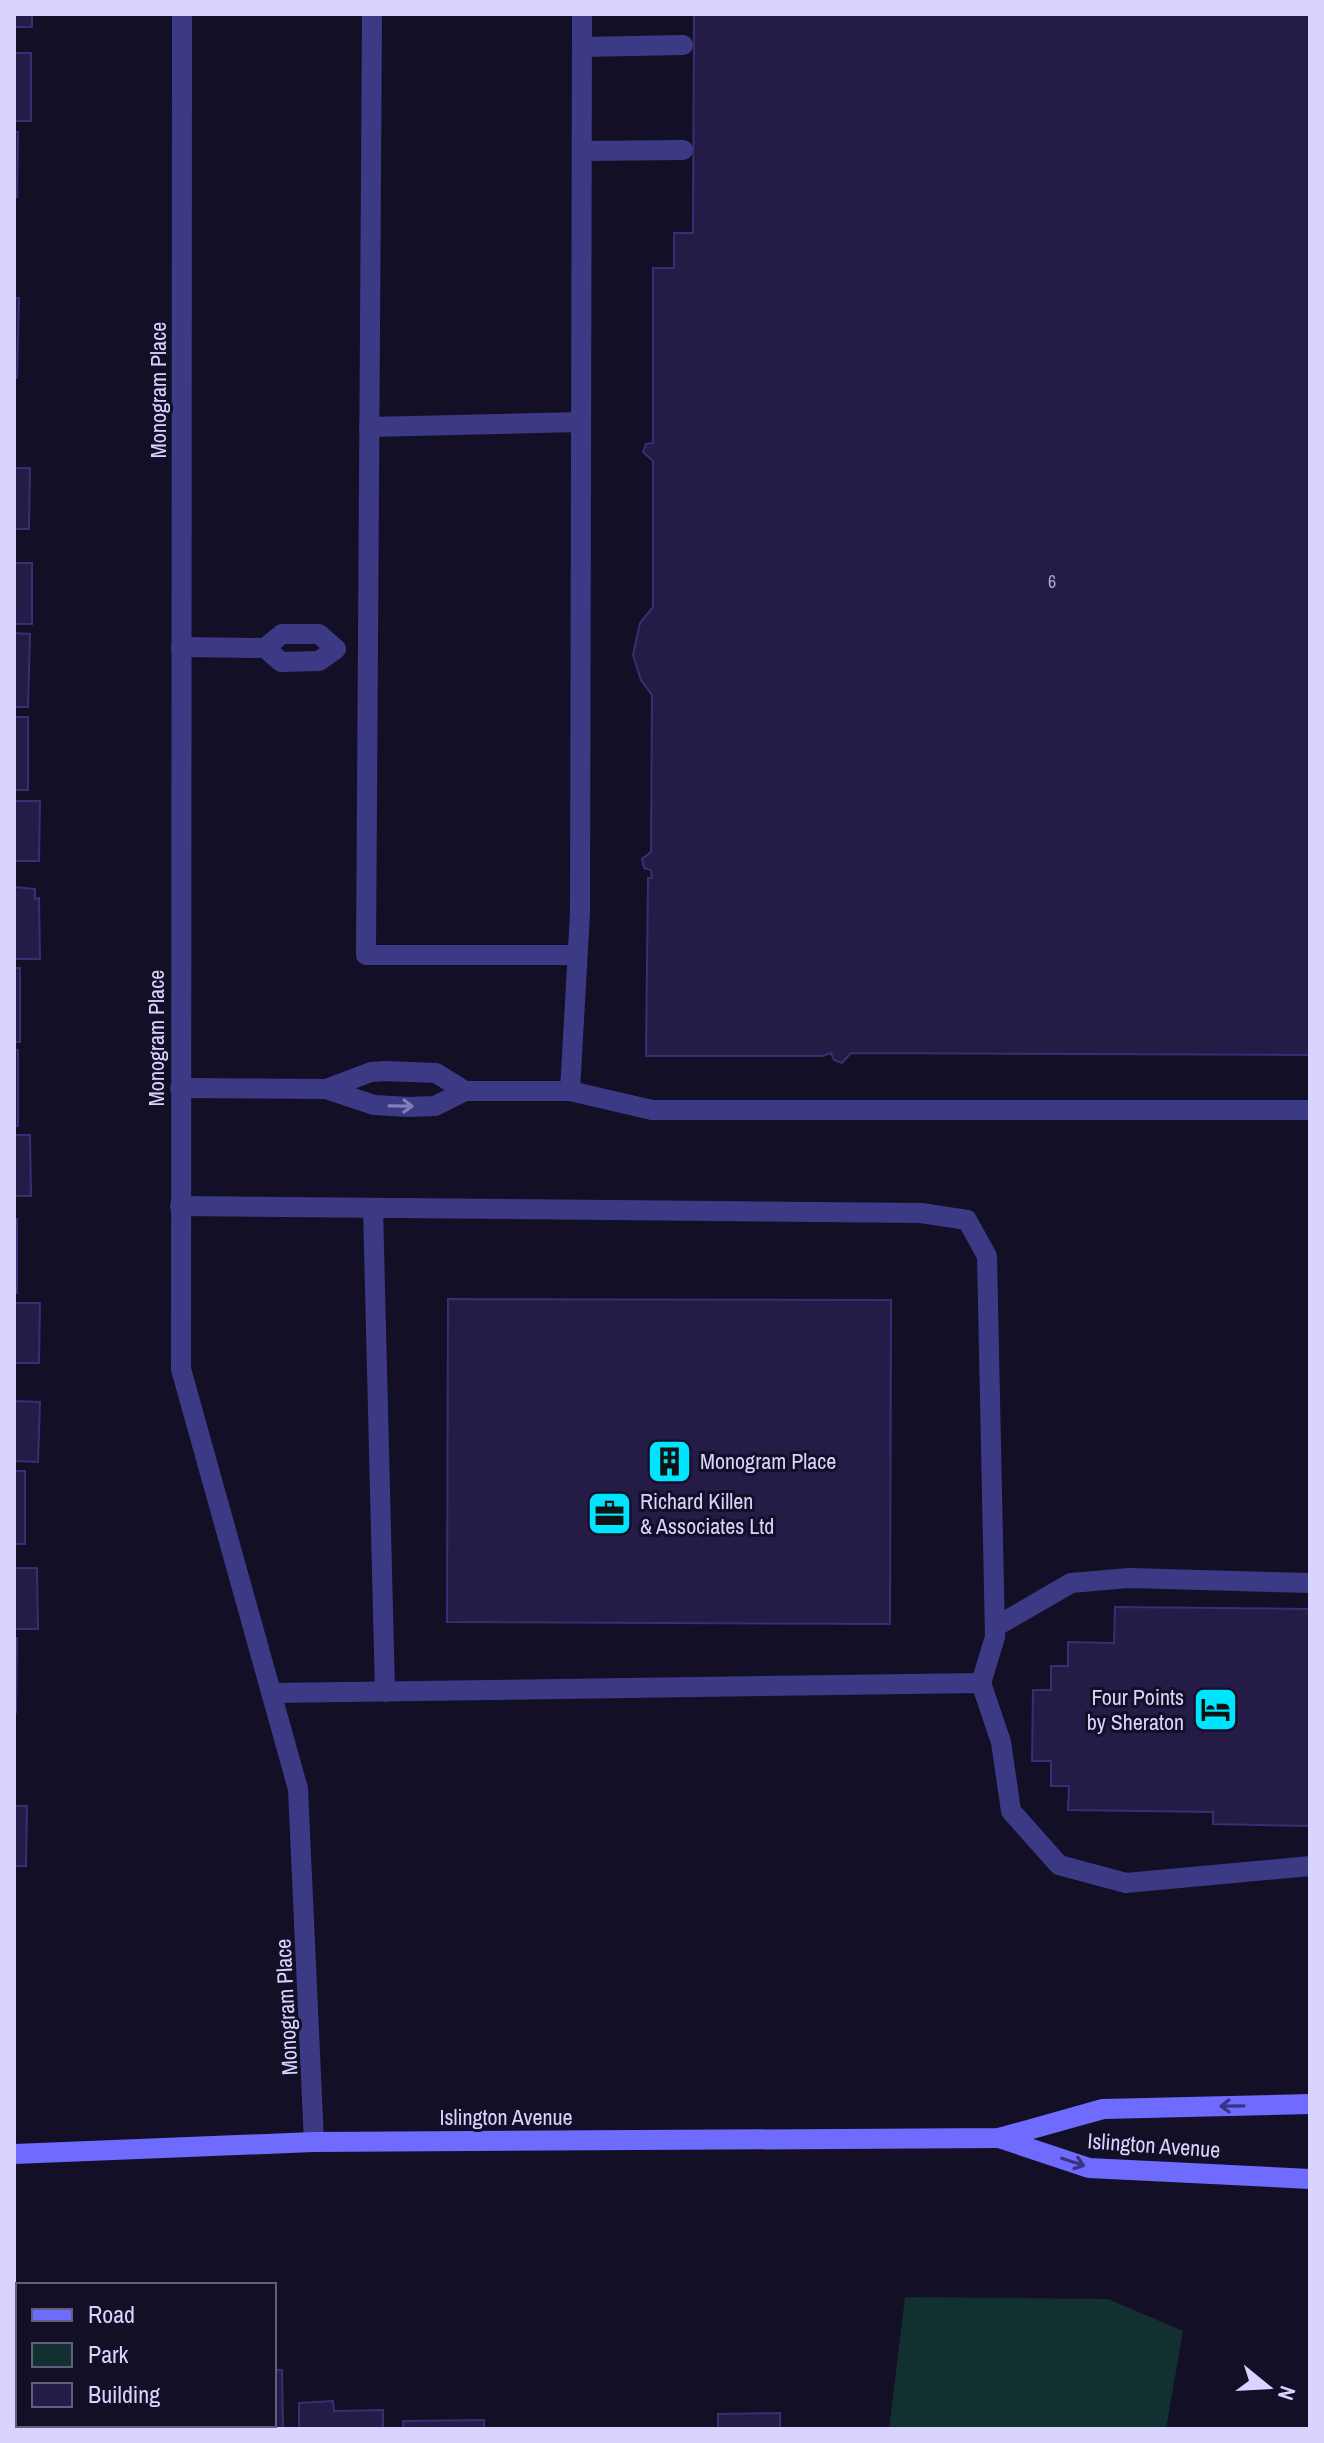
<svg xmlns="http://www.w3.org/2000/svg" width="1324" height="2443" font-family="'Archivo Narrow',sans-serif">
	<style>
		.green { fill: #12302f }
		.building { fill: #241b47; stroke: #3b2d73; stroke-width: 2 }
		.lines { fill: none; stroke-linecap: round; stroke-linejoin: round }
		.lane { stroke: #3d3a85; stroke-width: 20 }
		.street { stroke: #3d3a85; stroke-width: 20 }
		.secondary { stroke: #6f6bff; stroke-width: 20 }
		.oneway { stroke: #837fbc }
		.oneway2 { stroke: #38347d }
		.labels { text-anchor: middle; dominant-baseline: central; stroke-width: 6; stroke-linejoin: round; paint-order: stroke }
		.number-label { font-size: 18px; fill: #aca6d1 }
		.street-label { font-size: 22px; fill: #d9d4ff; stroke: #130f26 }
		.poi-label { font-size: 22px; fill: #d9d4ff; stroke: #130f26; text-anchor: start }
	</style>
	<rect width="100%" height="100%" fill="#130f26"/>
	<path class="green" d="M905,2297l203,2 75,32 -17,98h-277z"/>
	<g class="building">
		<rect x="14" y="14" width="18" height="13"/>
		<path d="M694,14h616v1041l-459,-2 -9,10 -8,-3 -3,-7 -9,3h-176l2,-178h4l-1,-8 -7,-2 -2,-9 9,-7 1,-157 -11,-15 -8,-25 7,-32 13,-16v-146l-10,-9 3,-8 7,-1v-175h21v-35h19z"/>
		<rect x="14" y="53" width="17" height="68"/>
		<path d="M14,132h4l-1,65h-3z"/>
		<path d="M14,298h5l-2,80h-3z"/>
		<path d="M14,468h16l-1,61h-15z"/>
		<rect x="14" y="563" width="18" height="61"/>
		<path d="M14,633l16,1 -2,73h-14z"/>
		<rect x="14" y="717" width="14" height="73"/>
		<path d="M14,801h26l-1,60h-25z"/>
		<path d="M14,887l21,2v10l4,-1 1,61h-26z"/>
		<rect x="14" y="968" width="6" height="74"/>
		<rect x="14" y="1050" width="4" height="76"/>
		<path d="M14,1135h16l1,61h-17z"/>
		<rect x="14" y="1219" width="3" height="74"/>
		<path d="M448,1299l443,1 -1,324 -443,-2z"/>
		<path d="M14,1303h26l-1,60h-25z"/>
		<path d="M14,1401l26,1 -2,60 -24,-1z"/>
		<rect x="14" y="1471" width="11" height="73"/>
		<path d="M14,1568h23l1,61h-24z"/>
		<path d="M1115,1607l195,2 -1,217 -96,-2v-12l-145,-2 1,-24h-18v-25h-19l1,-71h18v-24h17v-24l46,1z"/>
		<path d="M14,1638h3l-1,74h-2z"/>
		<path d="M14,1806h13l-1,60h-12z"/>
		<path d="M274,2370h8l1,59h-82v-4h73z"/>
		<path d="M333,2401l1,10 49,-1v19h-84v-26z"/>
		<path d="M780,2413v16h-62v-15z"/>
		<path d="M484,2420v9h-81v-8z"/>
		<rect x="21" y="2425" width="63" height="4"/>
		<path d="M100,2425h83l1,4h-84z"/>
	</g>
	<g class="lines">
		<g class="lane">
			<path d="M372,14l-6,941h211"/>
			<path d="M582,47l101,-2"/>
			<path d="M582,151l101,-1"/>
			<path d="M369,427l212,-5"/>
			<path d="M181,647l84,1 16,14 38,-1 17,-12 -17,-15h-37l-17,14"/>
			<path d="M180,1088l146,1 48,16 34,2 27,-1 30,-15 -29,-18 -51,-2 -14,1 -45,17"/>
			<path d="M465,1091h105l82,19h658"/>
			<path d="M570,1091l10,-178 2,-899"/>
			<path d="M180,1206l741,7 46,7 20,36 8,381 -14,46 -709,10"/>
			<path d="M373,1208l12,484"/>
			<path d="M995,1627l76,-44 58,-5 181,5"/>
			<path d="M981,1683l20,59 10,69 48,54 67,18 184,-17"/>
		</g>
		<path class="street" d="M182,14l-1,1355 117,420 16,353"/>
		<g class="secondary">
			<path d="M999,2138l90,30 221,11"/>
			<path d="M14,2154l300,-12 685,-4 104,-29 207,-5"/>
		</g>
	</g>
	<defs><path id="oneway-shaft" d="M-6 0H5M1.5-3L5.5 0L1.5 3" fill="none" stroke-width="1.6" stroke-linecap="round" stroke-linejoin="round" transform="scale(2)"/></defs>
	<use class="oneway" href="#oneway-shaft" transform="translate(401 1106) rotate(1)"/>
	<g class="oneway2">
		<use href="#oneway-shaft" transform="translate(1232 2106) rotate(179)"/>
		<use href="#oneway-shaft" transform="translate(1073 2162) rotate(18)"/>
	</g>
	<defs>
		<symbol id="building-square" viewBox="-11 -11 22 22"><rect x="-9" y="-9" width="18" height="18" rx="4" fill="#00e5ff" stroke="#130f26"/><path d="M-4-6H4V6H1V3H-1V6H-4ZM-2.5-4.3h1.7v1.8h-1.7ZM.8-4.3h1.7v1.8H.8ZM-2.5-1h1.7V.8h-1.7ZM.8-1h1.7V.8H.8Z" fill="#111"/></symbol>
		<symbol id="office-square" viewBox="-11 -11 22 22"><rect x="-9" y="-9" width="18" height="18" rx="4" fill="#00e5ff" stroke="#130f26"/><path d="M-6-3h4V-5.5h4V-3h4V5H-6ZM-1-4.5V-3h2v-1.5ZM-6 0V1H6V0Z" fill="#111"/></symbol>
		<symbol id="hotel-square" viewBox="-11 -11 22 22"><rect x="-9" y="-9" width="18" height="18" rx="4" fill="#00e5ff" stroke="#130f26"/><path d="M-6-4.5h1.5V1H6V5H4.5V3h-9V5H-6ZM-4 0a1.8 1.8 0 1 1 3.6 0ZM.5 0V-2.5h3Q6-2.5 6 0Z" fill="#111"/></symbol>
	</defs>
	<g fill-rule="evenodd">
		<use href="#building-square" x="644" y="1436" width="51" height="51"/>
		<use href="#office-square" x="584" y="1488" width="51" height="51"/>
		<use href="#hotel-square" x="1190" y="1684" width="51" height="51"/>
	</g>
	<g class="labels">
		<g class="number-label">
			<text x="1052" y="581">6</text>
		</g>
		<g class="street-label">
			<text transform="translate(158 390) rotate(-90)">Monogram Place</text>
			<text transform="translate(156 1038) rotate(-90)">Monogram Place</text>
			<text transform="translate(286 2007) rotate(-93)">Monogram Place</text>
			<text x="506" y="2117">Islington Avenue</text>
			<text transform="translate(1154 2145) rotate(4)">Islington Avenue</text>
		</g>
		<g class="poi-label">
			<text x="700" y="1461">Monogram Place</text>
			<text x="640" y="1501">Richard Killen<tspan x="640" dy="25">&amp; Associates Ltd</tspan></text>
			<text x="1184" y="1697" text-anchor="end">Four Points<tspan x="1184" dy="25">by Sheraton</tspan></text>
		</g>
	</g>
	<rect width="1324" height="2443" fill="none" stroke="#d9d4ff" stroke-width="32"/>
	<rect x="16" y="2283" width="260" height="144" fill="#130f26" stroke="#625e7d" stroke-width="2"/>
	<rect x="32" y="2309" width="40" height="12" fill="#6f6bff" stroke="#625e7d" stroke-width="2"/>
	<text x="88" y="2323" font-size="24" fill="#d9d4ff">Road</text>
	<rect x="32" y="2343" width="40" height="24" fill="#12302f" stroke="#625e7d" stroke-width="2"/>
	<text x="88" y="2363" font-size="24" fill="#d9d4ff">Park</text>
	<rect x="32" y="2383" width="40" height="24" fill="#241b47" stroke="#625e7d" stroke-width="2"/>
	<text x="88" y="2403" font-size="24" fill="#d9d4ff">Building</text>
	<g transform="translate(1268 2387) rotate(108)" stroke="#130f26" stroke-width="6" paint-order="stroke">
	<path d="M0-6L14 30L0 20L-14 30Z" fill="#d9d4ff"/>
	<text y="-12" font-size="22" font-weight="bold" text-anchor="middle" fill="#d9d4ff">N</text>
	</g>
</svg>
